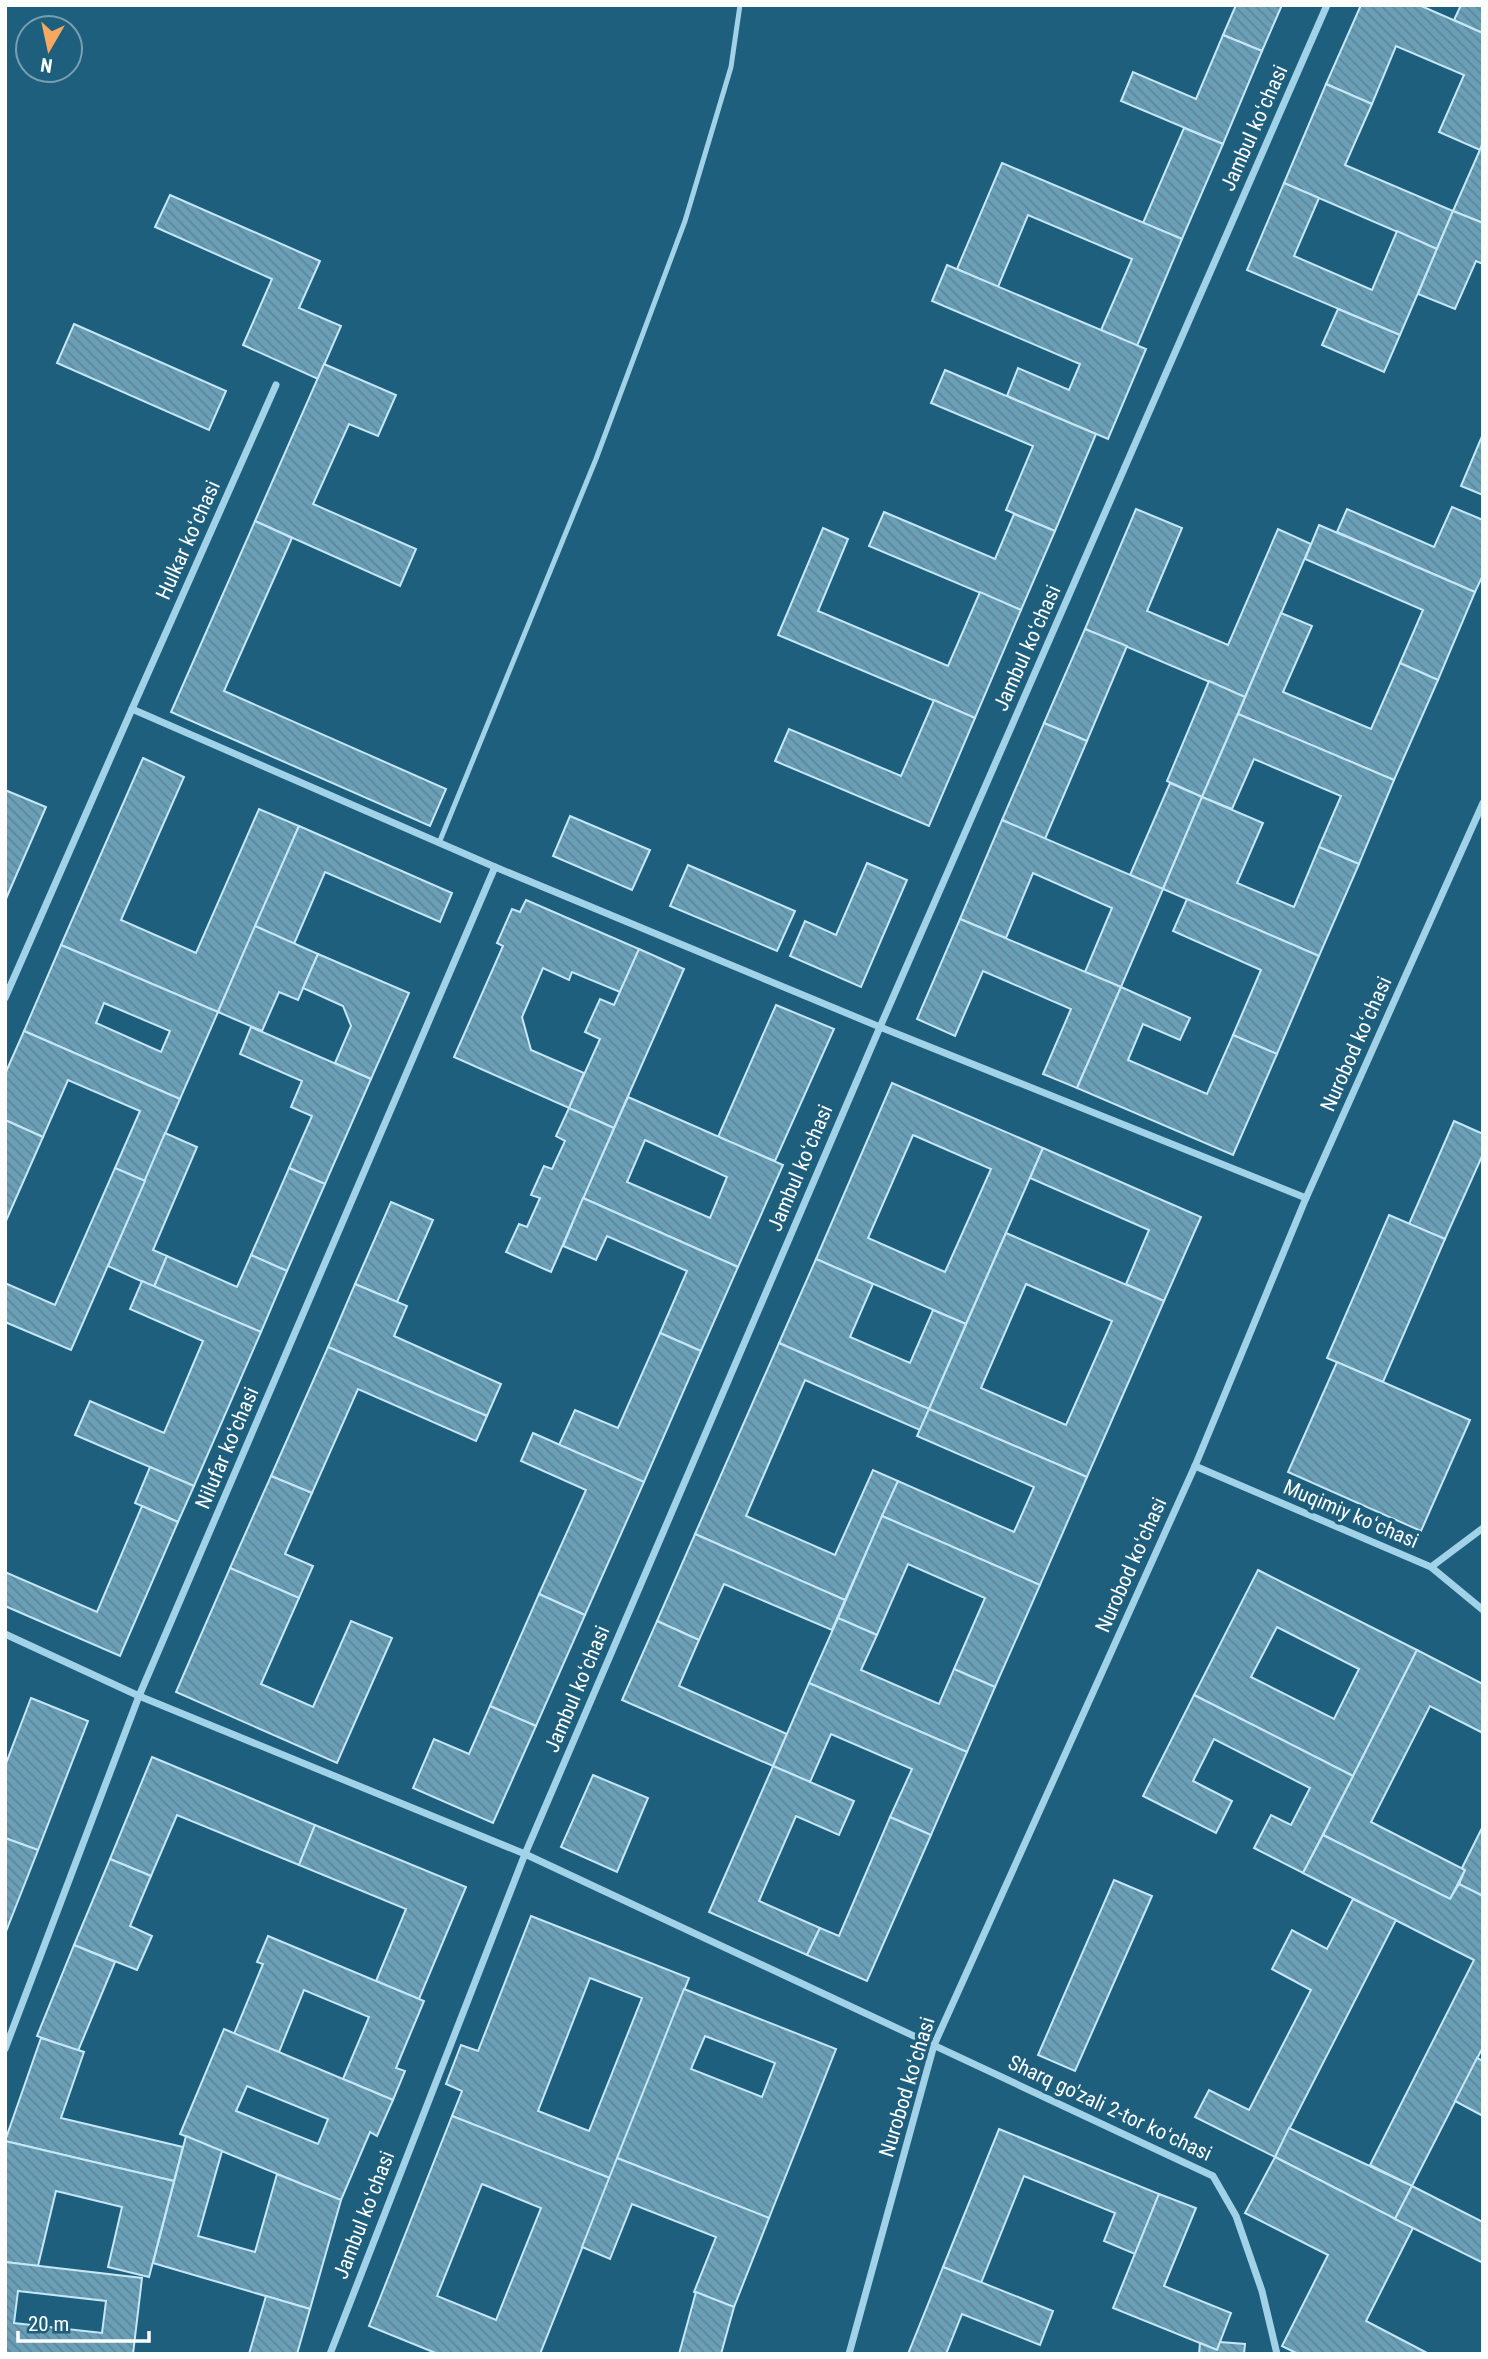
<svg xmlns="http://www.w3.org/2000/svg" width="1488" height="2359" font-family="'Roboto Condensed',sans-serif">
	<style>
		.building { fill: url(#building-back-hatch); stroke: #c5e7f6; stroke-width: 2; fill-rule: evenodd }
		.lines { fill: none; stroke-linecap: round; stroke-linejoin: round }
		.lane { stroke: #a2d2e8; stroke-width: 5 }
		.street { stroke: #a2d2e8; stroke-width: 7 }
		.labels { text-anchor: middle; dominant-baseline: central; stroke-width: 7; stroke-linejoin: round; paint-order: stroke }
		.street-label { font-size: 21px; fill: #fff; stroke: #1e5f7e }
	</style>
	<defs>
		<pattern id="building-back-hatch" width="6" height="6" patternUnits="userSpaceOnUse" patternTransform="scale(1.75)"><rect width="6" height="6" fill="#699fb7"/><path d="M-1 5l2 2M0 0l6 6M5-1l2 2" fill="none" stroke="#608697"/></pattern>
	</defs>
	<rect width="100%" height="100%" fill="#1e5f7e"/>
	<g class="building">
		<path d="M1236,5h46l-20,46 -39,-16z"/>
		<path d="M1361,5h58l64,28v110l-3,7 -41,-18 25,-57 -68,-29 -24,58 -46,-20z"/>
		<path d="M1461,5h22v28l-29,-13z"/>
		<path d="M1223,35l39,16 -39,93 -102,-43 12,-29 63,27z"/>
		<path d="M1326,84l46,20 -27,61 108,46 -16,38 -153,-66z"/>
		<path d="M1184,128l39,16 -41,95 -39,-16z"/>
		<path d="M1483,143v80l-30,-12z"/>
		<path d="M1002,163l180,76 -45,107 -36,-16 31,-71 -104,-44 -30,72 -41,-18z"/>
		<path d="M1284,183l35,15 -25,58 78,34 25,-59 40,18 -37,86 -153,-65z"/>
		<path d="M170,195l150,66 -21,47 42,18 -23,53 -75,-34 29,-66 -117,-52z"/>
		<path d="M1453,211l30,12v41l-7,-3 -21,48 -37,-15z"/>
		<path d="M947,265l199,84 -38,90 -101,-43 11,-28 51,22 11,-26 -148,-63z"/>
		<path d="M1338,309l62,26 -16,37 -62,-27z"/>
		<path d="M74,324l152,67 -17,39 -152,-67z"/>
		<path d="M324,364l72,31 -18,41 -29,-12 -36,80 103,45 -16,37 -145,-65z"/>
		<path d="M945,370l151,64 -41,97 -49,-21 27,-64 -102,-43z"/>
		<path d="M1483,434v61l-22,-9z"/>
		<path d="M1452,507l31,13v55l-8,17 -138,-60 10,-23 87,38z"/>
		<path d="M1136,509l46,19 -35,83 81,34 50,-116 33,15 -66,153 -160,-68z"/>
		<path d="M884,512l111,47 19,-45 41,17 -34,79 -152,-64z"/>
		<path d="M255,521l37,17 -68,153 222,98 -16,37 -259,-114z"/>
		<path d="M1319,525l156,67 -37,88 -38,-17 23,-53 -118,-51z"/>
		<path d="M823,528l25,11 -30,72 130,55 32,-74 41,18 -46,108 -197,-83z"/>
		<path d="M1281,613l31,13 -29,66 88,37 29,-66 38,17 -44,100 -156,-66z"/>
		<path d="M1085,629l42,17 -40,95 -43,-18z"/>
		<path d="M1209,681l36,16 -43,100 -35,-16z"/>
		<path d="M934,700l41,18 -46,108 -154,-65 14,-32 112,47z"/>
		<path d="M1238,714l156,66 -35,84 -40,-17 22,-51 -87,-37 -22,50 -30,-12z"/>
		<path d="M1044,723l43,18 -42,98 -43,-19z"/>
		<path d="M143,758l41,19 -63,143 75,33 63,-144 40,17 -81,186 -157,-67z"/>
		<path d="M1170,783l32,14 -39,92 -33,-14z"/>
		<path d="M5,790l41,17 -41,94z"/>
		<path d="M1202,797l61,26 -26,60 57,24 25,-60 40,17 -40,92 -156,-67z"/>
		<path d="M570,816l80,34 -18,40 -79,-34z"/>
		<path d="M1002,820l161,69 -42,98 -36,-15 27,-64 -79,-35 -27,65 -46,-19z"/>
		<path d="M299,826l153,67 -12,29 -115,-50 -31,72 -39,-18z"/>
		<path d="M867,863l40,17 -46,107 -71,-31 15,-35 31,14z"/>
		<path d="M688,865l107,46 -18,40 -107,-45z"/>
		<path d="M1187,899l132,57 -42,98 -44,-19 28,-65 -88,-39z"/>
		<path d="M526,900l113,49 -19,43 -48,-20 -3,8 -26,-12 -21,49 9,33 53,23 -15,35 -115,-51 49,-111 -6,-3 15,-34 8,3z"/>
		<path d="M960,919l161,68 -44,101 -34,-14 28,-65 -88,-38 -28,65 -38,-17z"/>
		<path d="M255,926l63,28 -20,46 -19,-8 -17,39 -44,-19z"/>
		<path d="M61,945l157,67 -38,87 -156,-68zM104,1003l66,28 -9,21 -65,-29z"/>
		<path d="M639,949l45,20 -70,159 -45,-20 31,-69 -15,-7 15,-33 14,6z"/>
		<path d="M318,954l91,39 -38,86 -36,-16 16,-37 -8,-20 -40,-18z"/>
		<path d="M1121,987l69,31 -10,22 -37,-16 -15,36 79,34 26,-59 44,19 -44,101 -156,-67z"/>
		<path d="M776,1005l58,24 -59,132 -57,-24z"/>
		<path d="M251,1027l120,52 -46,105 -36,-16 23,-52 -21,-9 11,-26 -62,-27z"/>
		<path d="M24,1031l156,68 -35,82 -30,-13 25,-57 -72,-31 -25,57 -38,-17v-46z"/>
		<path d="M892,1083l151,65 -77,176 -150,-65zM913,1135l78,34 -46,103 -77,-34z"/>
		<path d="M628,1097l155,68 -45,102 -155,-69zM645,1140l82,37 -17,41 -83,-36z"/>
		<path d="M569,1108l45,20 -63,144 -45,-20 13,-28 8,3 13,-29 -9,-3 13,-29 8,3 13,-28 -9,-5z"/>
		<path d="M5,1120l38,17 -38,86z"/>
		<path d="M1454,1121l29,13v20l-38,85 -36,-15z"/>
		<path d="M165,1133l32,14 -44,103 14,6 -13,31 -46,-21z"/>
		<path d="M1043,1148l158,69 -37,84 -38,-17 23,-54 -119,-52z"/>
		<path d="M115,1168l30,13 -74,169 -66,-28v-39l50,22z"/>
		<path d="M289,1168l36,16 -38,87 -36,-16z"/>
		<path d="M583,1198l155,69 -37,84 -41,-18 27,-62 -80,-35 -11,24 -33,-14z"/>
		<path d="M391,1202l42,18 -36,82 -42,-18z"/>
		<path d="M1389,1215l56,24 -62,143 -56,-24z"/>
		<path d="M1006,1233l158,68 -77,176 -158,-68zM1026,1284l86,37 -46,104 -85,-37z"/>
		<path d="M251,1255l36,16 -26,61 -107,-45 13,-31 70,31z"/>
		<path d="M816,1259l57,25 -23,53 60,26 23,-53 33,14 -37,85 -150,-66z"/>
		<path d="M142,1281l119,51 -67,154 -119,-51 15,-34 74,32 39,-92 -73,-32z"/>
		<path d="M355,1284l52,22 -13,30 107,48 -14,32 -159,-69z"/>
		<path d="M660,1333l41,18 -57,131 -85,-37 16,-35 43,18z"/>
		<path d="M779,1343l150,66 -9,21 -115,-50 -59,136 89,39 38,-85 25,11 -53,119 -150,-66z"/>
		<path d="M328,1347l159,69 -11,25 -118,-52 -46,104 -41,-17z"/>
		<path d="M1337,1362l133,58 -49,111 -133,-59z"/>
		<path d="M929,1409l158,68 -47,108 -158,-69 16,-35 116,51 20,-45 -117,-51z"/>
		<path d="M533,1433l111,49 -59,133 -46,-21 47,-104 -65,-29z"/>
		<path d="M150,1467l44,19 -16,36 -43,-19z"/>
		<path d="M271,1476l41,17 -27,61 28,12 -14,32 -69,-30z"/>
		<path d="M142,1506l36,16 -58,134 -115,-50v-34l92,40z"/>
		<path d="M882,1516l158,69 -45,102 -41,-18 31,-71 -77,-34 -31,71 -39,-17z"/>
		<path d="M695,1534l150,66 -13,30 -108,-46 -25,56 -42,-19z"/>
		<path d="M230,1568l69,30 -38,86 52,23 38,-86 41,17 -55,125 -161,-71z"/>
		<path d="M1258,1570l159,80 -64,126 -159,-81zM1277,1627l82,42 -25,50 -83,-42z"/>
		<path d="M539,1594l46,21 -49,111 -46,-20z"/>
		<path d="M838,1618l39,17 -16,35 78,34 15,-35 41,18 -28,65 -158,-69z"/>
		<path d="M657,1621l42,19 -20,46 108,48 -14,32 -151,-66z"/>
		<path d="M1417,1650l66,34v49l-53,-27 -59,116 94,48 -15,29 -127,-64z"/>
		<path d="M809,1683l158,69 -36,83 -41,-18 22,-48 -81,-35 -21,48 -37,-16z"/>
		<path d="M1194,1695l159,81 -50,97 -49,-25 17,-33 20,10 19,-37 -96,-49 -21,42 39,20 -16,32 -73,-37z"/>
		<path d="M31,1698l57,23 -50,129 -33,-12v-72z"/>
		<path d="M490,1706l46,20 -43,97 -80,-35 21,-49 35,15z"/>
		<path d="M152,1757l163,68 -16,40 -122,-50 -26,61 -41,-17z"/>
		<path d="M773,1766l81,35 -15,34 -43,-19 -37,85 61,27 -13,27 -98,-43z"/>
		<path d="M593,1775l55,23 -31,74 -56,-25z"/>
		<path d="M890,1817l41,18 -64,146 -60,-26 13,-27 19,8z"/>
		<path d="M315,1825l151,62 -47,112 -43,-18 30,-72 -107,-44z"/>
		<path d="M1483,1826v70l-24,-12 6,-14 -3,-2z"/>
		<path d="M1323,1835l127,64 9,-15 24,12v151l-71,139 -42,-21 104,-205 -171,-87z"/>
		<path d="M5,1838l33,12 -33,84z"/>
		<path d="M110,1859l41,17 -21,50 22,10 -15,34 -63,-25z"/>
		<path d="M1114,1880l38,16 -77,175 -37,-16z"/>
		<path d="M1353,1899l43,21 -121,237 -80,-40 14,-27 40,20 62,-120 -39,-21 20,-39 35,19z"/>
		<path d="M531,1916l158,62 -79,200 -158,-62 10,-25 -16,-7 15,-39 17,6zM590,1978l52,20 -53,133 -51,-20z"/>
		<path d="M268,1936l156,65 -28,67 9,3 -12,29 -50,-21 26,-62 -65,-27 -25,62 -45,-18 29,-70 -6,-2z"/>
		<path d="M74,1945l41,17 -37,89 -41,-15z"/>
		<path d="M684,1989l152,60 -67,169 -152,-60zM705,2036l70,27 -13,34 -71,-28z"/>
		<path d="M224,2029l169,71 -16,36 -7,-4 -29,68 -161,-66zM247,2086l81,33 -10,25 -82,-33z"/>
		<path d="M41,2038l43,14 -23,66 122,29 -9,34 -169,-40z"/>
		<path d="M1477,2058l6,3v55l-28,-15z"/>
		<path d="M452,2116l158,62 -70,176h-102l-69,-28zM482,2184l59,24 -45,112 -59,-24z"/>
		<path d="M1289,2128l123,58 -17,33 -120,-62z"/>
		<path d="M999,2129l160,65 -24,60 -31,-13 11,-28 -91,-37 -43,107 -38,-16z"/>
		<path d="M186,2136l36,15 -24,85 57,16 22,-78 64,26 -31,109 -157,-46z"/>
		<path d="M5,2141l169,40 -25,96 -41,-10 14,-60 -66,-16 -18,75 -33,-4z"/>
		<path d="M1275,2157l138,71 -47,93 63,33h-131l-16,-8 46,-91 -83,-42z"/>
		<path d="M617,2158l152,60 -35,89 -40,-15 22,-55 -84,-33 -22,55 -28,-12z"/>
		<path d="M1412,2186l71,36v41l-88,-44z"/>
		<path d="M1159,2194l37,14 -32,78 67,27 -14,37 -104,-42z"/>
		<path d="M5,2262l137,16 -9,76h-128zM18,2291l88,10 -4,32 -88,-10z"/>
		<path d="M943,2267l110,44 -13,34 -78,-31 -16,40h-38z"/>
		<path d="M696,2292l38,15 -13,47h-42z"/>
		<path d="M266,2296l44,13 -13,45h-48z"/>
		<path d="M1220,2342l25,2 -1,10h-45l1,-11 17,7z"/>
	</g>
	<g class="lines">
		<path class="lane" d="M439,843l157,-384 89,-238 46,-154 9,-62"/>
		<g class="street">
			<path d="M132,709l144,-324"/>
			<path d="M5,998l127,-289 363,158 385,160 426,171"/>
			<path d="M1195,1466l236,101 52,43"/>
			<path d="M1431,1567l52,-39"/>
			<path d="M5,1634l134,62 386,158 688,322 23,40 26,75 15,63"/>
			<path d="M5,2049l134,-353 356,-829"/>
			<path d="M330,2354l195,-500 355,-827 447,-1022"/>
			<path d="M849,2354l85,-309 261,-579 111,-268 177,-395"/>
		</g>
	</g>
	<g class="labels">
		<g class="street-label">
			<text transform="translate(1254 128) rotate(-66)">Jambul koʻchasi</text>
			<text transform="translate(188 540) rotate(-66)">Hulkar koʻchasi</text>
			<text transform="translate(1027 648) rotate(-66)">Jambul koʻchasi</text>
			<text transform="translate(1356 1044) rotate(-66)">Nurobod koʻchasi</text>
			<text transform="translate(800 1168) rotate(-67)">Jambul koʻchasi</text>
			<text transform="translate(227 1448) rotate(-67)">Nilufar koʻchasi</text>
			<text transform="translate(1351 1514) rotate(23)">Muqimiy koʻchasi</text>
			<text transform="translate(1131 1565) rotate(-66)">Nurobod koʻchasi</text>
			<text transform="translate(577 1689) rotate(-67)">Jambul koʻchasi</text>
			<text transform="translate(907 2087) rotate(-73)">Nurobod koʻchasi</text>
			<text transform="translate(1110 2108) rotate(25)">Sharq go'zali 2-tor koʻchasi</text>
			<text transform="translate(364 2215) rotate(-69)">Jambul koʻchasi</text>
		</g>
	</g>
	<rect width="1488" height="2359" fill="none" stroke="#ffffff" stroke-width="14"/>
	<g transform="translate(49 49) rotate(189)"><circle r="33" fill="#1e5f7e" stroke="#789fb2" stroke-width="2"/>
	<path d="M0-5L12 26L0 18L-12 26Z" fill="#f6a861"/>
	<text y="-10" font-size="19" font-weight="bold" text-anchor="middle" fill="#ffffff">N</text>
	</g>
	<path d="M18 2331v10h131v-10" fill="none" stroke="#ffffff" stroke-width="3.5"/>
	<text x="28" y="2331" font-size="21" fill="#ffffff" stroke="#1e5f7e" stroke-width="5" paint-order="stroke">20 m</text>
</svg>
